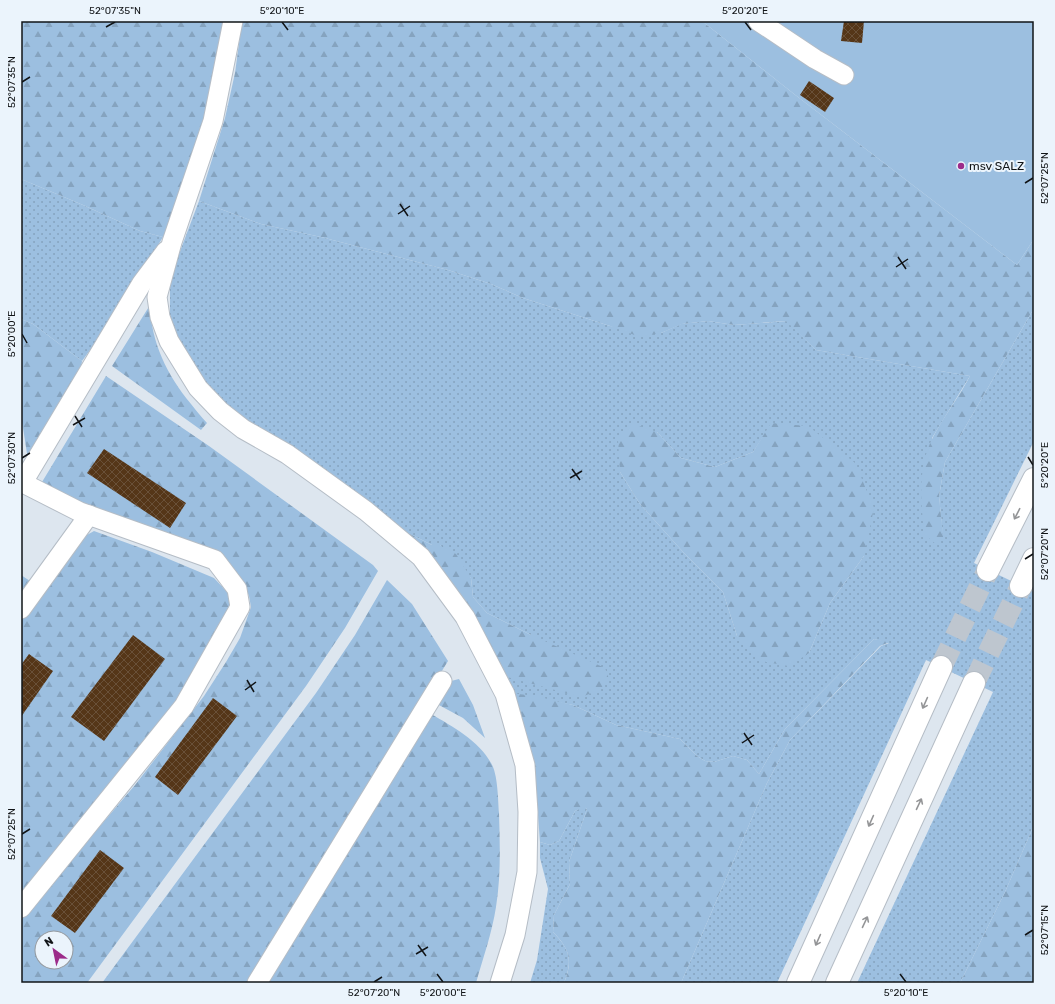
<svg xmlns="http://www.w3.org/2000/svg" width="1055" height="1004" font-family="Rubik,sans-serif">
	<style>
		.grass { fill: url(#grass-dots); fill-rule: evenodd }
		.forest { fill: url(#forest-firs); fill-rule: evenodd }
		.pitch { fill: #9cbfe0 }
		.building { fill: url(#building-cross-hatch) }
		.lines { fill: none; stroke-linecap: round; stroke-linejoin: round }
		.highway-tunnel { stroke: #bec6cf; stroke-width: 22; stroke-dasharray: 22 11; stroke-linecap: butt }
		.minor-casing { stroke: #b5bdc6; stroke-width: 21 }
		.highway-casing { stroke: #b5bdc6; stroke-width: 24 }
		.minor { stroke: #fff; stroke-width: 19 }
		.highway { stroke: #fff; stroke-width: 22 }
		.oneway { stroke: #949597 }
		.ticks { fill: none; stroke: #111417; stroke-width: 1.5 }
		.poi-dot { fill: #9c2c8a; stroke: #ebf4fc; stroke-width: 1.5 }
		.labels { text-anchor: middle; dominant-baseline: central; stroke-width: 4; stroke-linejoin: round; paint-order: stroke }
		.poi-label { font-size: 12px; fill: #111417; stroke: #ebf4fc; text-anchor: start }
		.neatline { fill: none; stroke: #111417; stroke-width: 1.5 }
		.ticks-label { font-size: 10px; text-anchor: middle; fill: #111417 }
	</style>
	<defs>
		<pattern id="grass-dots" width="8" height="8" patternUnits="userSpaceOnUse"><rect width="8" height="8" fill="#9cbfe0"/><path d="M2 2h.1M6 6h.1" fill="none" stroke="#85a3bf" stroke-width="1.8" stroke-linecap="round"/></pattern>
		<pattern id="forest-firs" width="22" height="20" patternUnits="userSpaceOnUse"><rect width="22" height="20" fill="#9cbfe0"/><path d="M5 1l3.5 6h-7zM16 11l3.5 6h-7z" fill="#85a3bf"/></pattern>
		<pattern id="building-cross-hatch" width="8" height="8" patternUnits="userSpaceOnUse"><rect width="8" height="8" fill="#553618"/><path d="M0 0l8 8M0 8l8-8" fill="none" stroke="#695038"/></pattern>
	</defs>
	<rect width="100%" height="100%" fill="#dde6ef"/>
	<g class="grass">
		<path d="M21,179l62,26 57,26 23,6 -51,83 -30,41 -49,-37 -12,-5z"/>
		<path d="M199,201l62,23 60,13 127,33 43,14 32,14 87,28 51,7 20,-9 27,-3 26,4 53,-4 29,29 154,26 -38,62 11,99 -4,-41 6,-34 89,-154v133l-60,122 60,29v233l-29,67 -45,91h-103l136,-291 -67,-32 -149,323h-96l86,-200 23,-43 91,-94 8,-3 -15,-4 -89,90 -26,45 -12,-14 -14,-4 -19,6 -9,-1 -8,-5 -17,-17 -64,-14 -43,-20 -63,-12 -7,-17 28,-41 -44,-22 -14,-16 -2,-19 -31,-33h-8l-22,-11 -15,-1 -178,-128 -41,-61 -6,-29v-30l6,-23zM772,423l92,133 -34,47 -21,50 -72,-17 -14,-44 -39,-39 -44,-49 -20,-32 37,-40 24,26 34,9 38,-15z"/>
		<path d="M584,806l3,3 -18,53 1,22 -16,31 -1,17c17,17 20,29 11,51h-34l7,-23 11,-71 -8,-31v-16l10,3 9,-4 16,-30z"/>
	</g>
	<g class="forest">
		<path d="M21,21h204l-11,73 -40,126 -11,17 -23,-6 -57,-26 -62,-26z"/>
		<path d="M242,21h460l92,73 223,171 17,-26v69l-89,154 -6,34 4,41 -6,8 -13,-11c-3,-33 -7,-66 9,-97 11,-21 26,-40 37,-61l-154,-26 -30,-29 -52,4 -26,-4 -26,3 -21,9 -21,4 -30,-11 -87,-28 -32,-14 -43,-14 -127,-33 -60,-13 -62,-23 26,-83 10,-45z"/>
		<path d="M150,305c1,37 17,70 41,99 5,6 10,13 16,19l-6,7 -89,-64z"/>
		<path d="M21,319l12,5 49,37 -1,8 -53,91 -7,-45z"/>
		<path d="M106,376l103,70 164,119 5,6 -33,57 -39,58 -219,297h-66v-64l114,-134 69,-89 22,-34 14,-24 11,-31 -2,-11 -4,-9 -14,-16 -192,-84zM42,938h24v24h-24z"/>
		<path d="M630,423l27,9 24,26 34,9 38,-15 18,-29 37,3 47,37 19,45 -10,48 -34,47 -21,50 -20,13 -23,-4 -15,-10 -14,-16 -14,-44 -39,-39 -44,-49 -20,-32 -2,-33z"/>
		<path d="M94,531l58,21 62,26 15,16 3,13 -54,94 -157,195v-276l57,-80z"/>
		<path d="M395,533l15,1 22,11h8l16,9 15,24 2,19 14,16 44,22 74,33 4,11 -9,11 -19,7 -78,-21z"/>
		<path d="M21,575l12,8 -12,16z"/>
		<path d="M387,580l25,24 36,57 -198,322h-148l214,-290 39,-58z"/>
		<path d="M874,639l16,3 -10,4 -90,94 -23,43 -86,200h-117c9,-22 6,-34 -11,-51l1,-17 16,-31 -1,-22 18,-53 -3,-2 -9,4 -16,30 -9,4 -10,-3 -3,-40 -4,-25 -23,-84 25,3 38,9 43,20 64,14 17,17 8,5 9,1 19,-6 14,4 12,14 26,-45z"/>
		<path d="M459,679l14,26 12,33 -22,-20 -26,-14 14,-23z"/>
		<path d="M431,714c21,12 48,27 60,49 7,11 7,37 8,50 1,32 2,63 -3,94 -4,26 -13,51 -20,76h-211z"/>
		<path d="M1034,825v158h-74l45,-91z"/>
	</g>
	<path class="pitch" d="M702,21h332v218l-17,26 -223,-171z"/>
	<g class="building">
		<path d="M844,21h20l-2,22 -21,-2z"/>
		<path d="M809,81l25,17 -9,14 -25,-17z"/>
		<path d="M104,449l82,54 -16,25 -83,-55z"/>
		<path d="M133,635l32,24 -61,82 -33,-24z"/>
		<path d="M29,654l24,17 -32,46v-52z"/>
		<path d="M213,698l24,18 -59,79 -23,-18z"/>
		<path d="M100,850l24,18 -49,65 -24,-17z"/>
	</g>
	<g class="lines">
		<g class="highway-tunnel">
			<path d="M941,667l47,-97"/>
			<path d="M974,683l47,-97"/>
		</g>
		<defs>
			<g id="minor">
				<path d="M233,21l-20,100 -41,121 -15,55 3,20 9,24 29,47 22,23 23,18 44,25 79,57 55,46 44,60 40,77 20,71 3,47 -1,60 -12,63 -15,48"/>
				<path d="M758,21l57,38 29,16"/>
				<path d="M21,482l59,30 135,48 22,29 3,18 -56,99 -163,202"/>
				<path d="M23,482l119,-199 24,-32"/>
				<path d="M21,609l68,-94"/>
				<path d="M257,983l185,-302"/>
			</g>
			<g id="highway">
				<path d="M988,570l46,-91"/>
				<path d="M1021,586l13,-27"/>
				<path d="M798,983l143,-316"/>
				<path d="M837,983l137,-300"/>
			</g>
		</defs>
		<use href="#minor" class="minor-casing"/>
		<use href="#highway" class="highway-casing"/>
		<use href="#minor" class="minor"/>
		<use href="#highway" class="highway"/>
	</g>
	<defs><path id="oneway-shaft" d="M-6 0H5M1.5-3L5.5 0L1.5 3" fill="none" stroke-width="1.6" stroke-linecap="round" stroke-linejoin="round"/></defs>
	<g class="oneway">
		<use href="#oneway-shaft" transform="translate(1017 514) rotate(117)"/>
		<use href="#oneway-shaft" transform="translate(925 703) rotate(114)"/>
		<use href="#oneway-shaft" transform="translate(919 804) rotate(-65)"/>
		<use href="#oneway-shaft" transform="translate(871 821) rotate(114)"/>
		<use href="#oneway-shaft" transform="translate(865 922) rotate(-65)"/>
		<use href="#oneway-shaft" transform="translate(818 940) rotate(114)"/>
	</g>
	<path class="ticks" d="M282,22l6,8M745,22l6,8M106,27l9,-5M22,82l8,-5M1025,183l8,-5M400,204l8,12M398,214l12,-8M898,257l8,12M896,267l12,-8M22,334l5,9M75,416l7,11M73,425l12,-7M1028,457l5,8M22,458l8,-5M572,469l8,11M570,478l12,-7M1025,559l8,-5M247,680l7,12M245,690l11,-8M744,733l8,12M742,743l12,-8M22,834l8,-5M1025,935l8,-5M418,945l8,11M416,954l12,-7M437,974l6,8M900,974l6,8M374,982l8,-5"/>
	<circle class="poi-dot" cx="961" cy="166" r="4"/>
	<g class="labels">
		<g class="poi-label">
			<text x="969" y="166">msv SALZ</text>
		</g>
	</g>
	<rect width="1055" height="1004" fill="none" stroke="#ebf4fc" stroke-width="44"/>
	<g transform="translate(54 950) rotate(327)"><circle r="19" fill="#ebf4fc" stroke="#949aa0"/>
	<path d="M0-3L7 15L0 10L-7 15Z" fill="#9c2c8a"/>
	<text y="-6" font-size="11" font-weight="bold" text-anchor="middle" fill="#111417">N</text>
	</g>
	<rect x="22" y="22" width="1011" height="960" class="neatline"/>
	<g class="ticks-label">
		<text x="115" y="14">52°07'35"N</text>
		<text x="282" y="14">5°20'10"E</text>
		<text x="745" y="14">5°20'20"E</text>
		<text transform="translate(11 82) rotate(-90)" y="4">52°07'35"N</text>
		<text transform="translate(1044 178) rotate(-90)" y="4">52°07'25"N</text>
		<text transform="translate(11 334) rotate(-90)" y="4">5°20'00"E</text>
		<text transform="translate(11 458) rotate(-90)" y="4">52°07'30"N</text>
		<text transform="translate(1044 465) rotate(-90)" y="4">5°20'20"E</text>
		<text transform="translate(1044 554) rotate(-90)" y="4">52°07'20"N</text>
		<text transform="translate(11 834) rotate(-90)" y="4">52°07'25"N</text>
		<text transform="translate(1044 930) rotate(-90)" y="4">52°07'15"N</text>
		<text x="374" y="996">52°07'20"N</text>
		<text x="443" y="996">5°20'00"E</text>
		<text x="906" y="996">5°20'10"E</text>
	</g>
</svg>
